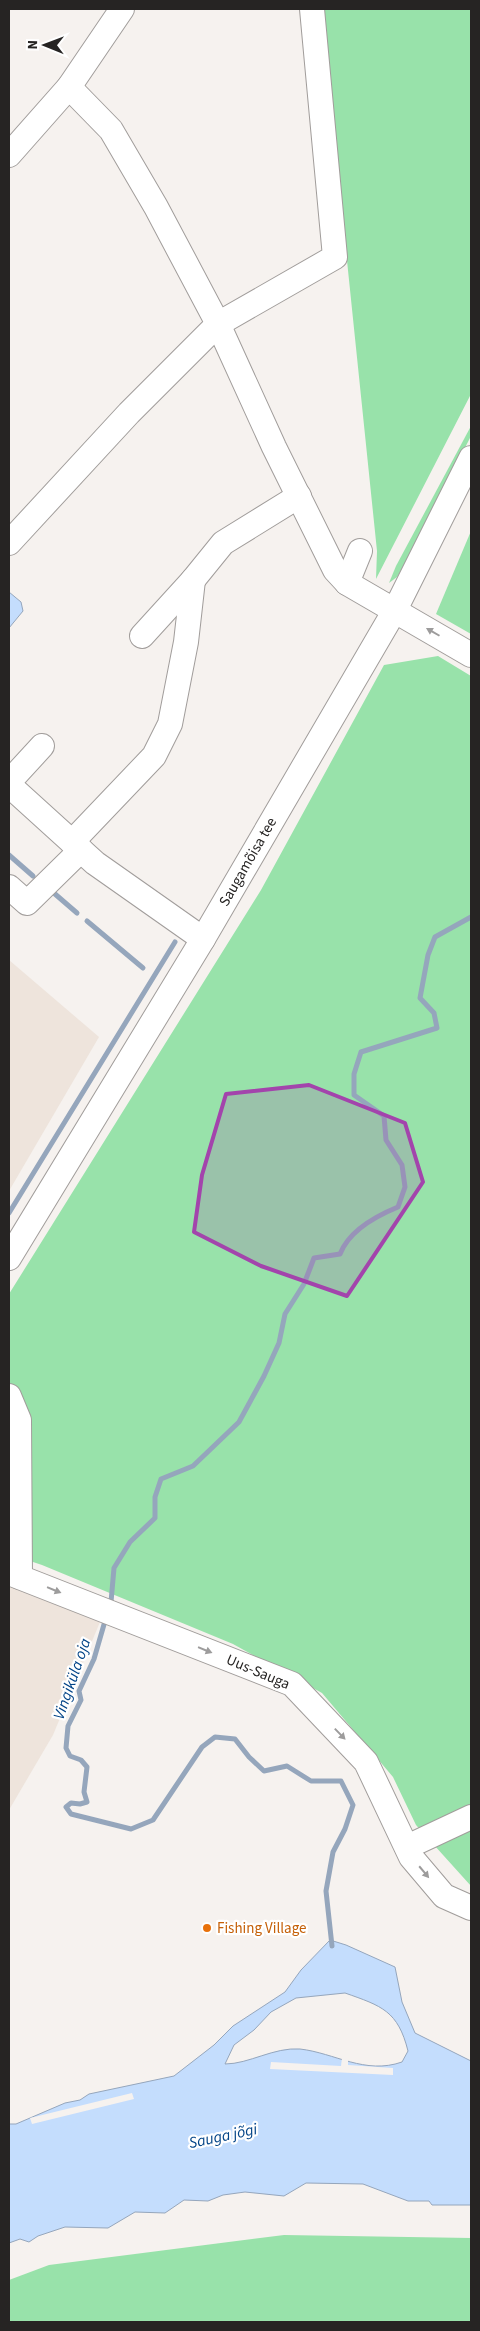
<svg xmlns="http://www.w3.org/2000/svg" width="480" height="2331" font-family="'Source Sans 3',sans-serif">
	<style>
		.built { fill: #eee4dc }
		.green { fill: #98e2aa }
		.water { fill: #c4ddfd; stroke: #95a6bc; fill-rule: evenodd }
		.pier { fill: #f6f2ef }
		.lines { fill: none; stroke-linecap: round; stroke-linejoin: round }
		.stream { stroke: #95a6bc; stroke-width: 5 }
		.minor-casing { stroke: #a19d9b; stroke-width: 26 }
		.minor { stroke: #fff; stroke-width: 24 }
		.oneway { fill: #9d9c9c }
		.marked { fill: #a344ac; fill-opacity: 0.2; stroke: #a344ac; stroke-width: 4; stroke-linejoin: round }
		.food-dot { fill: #e8710a; stroke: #fff; stroke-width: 2 }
		.labels { text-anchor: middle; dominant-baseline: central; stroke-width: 4.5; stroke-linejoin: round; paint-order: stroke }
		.street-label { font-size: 15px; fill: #262423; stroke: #fff }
		.food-label { font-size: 15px; fill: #c56008; stroke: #fff; text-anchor: start }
		.water-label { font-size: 16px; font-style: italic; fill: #034487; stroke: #fff }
	</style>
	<rect width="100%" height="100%" fill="#f6f2ef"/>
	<g class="built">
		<path d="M9,960l90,77 -90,154z"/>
		<path d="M9,1586l91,36 -47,113 -44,75z"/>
	</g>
	<g class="green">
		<path d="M321,9h150v385l-95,185 1,-28z"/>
		<path d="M471,426v10l-66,128 -8,13 -8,6 7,-17z"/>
		<path d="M471,531v103l-35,-20z"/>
		<path d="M438,656l33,20v1210l-55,-61 -23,-48 -71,-84 -89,-49 -191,-79 -33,-11v-260l252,-404 123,-225z"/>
		<path d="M284,2235l187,3v84h-462v-42l40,-15z"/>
	</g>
	<g class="water">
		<path d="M9,592l12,10 2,9 -14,17z"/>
		<path d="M330,1940l16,5 49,22 7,35 13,31 56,28v144h-39l-3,-4h-21l-45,-17 -57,-1 -22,13 -39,-4 -22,3 -15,6 -24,-1 -19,13 -30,-1 -27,16 -43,-1 -27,9 -9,6 -9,-3 -11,4v-119h7l49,-21 15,-3 9,-6 85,-18 40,-31 19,-19 52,-34 16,-22zM345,1993c37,13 53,18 63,58l-6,11c-37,13 -67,-9 -102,-13 -26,-2 -51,15 -75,15l9,-19 20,-15 17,-18 25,-14z"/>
	</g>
	<g class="pier">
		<path d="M342,2058l6,2v5l45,3v7l-123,-6 1,-7 70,4z"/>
		<path d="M132,2093l2,6 -102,25 -2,-6z"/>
	</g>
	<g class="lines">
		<g class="stream">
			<path d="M9,855l24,21"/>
			<path d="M55,894l22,19"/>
			<path d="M87,921l56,47"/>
			<path d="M9,1213l166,-271"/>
			<path d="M111,1602l3,-34 16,-26 25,-24v-21l6,-18 32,-13 46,-44 25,-46 15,-33 6,-29 19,-30 10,-26 26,-4c9,-23 36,-38 58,-47l7,-20 -3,-22 -16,-25 -2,-24 -30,-21v-21l7,-22 76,-24 -3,-15 -14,-15 8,-43 7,-18 36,-20"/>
			<path d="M105,1621l-11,38 -15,32 2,9 -13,26 -2,22 4,8 11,4 6,7 -3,25 3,10 -7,2 -9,-1 -5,4 5,7 60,15 22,-9 49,-73 13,-10 20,2 14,18 15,14 23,-5 24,15h30l12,24 -8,24 -12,23 -7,39 6,55"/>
		</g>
		<defs>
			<g id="minor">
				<path d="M69,87l42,43 45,77 62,117 56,123 61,123 12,13 124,72"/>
				<path d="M9,155l60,-68 53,-78"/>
				<path d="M9,543l120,-130 89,-89 117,-67 -23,-248"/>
				<path d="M347,583l13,-32"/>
				<path d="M142,636l51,-56 30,-37 76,-47"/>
				<path d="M9,782l33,-36"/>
				<path d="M9,785l86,78 108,76"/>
				<path d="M72,842l82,-86 16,-32 16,-82 7,-62"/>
				<path d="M9,887l18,16 54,-53"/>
				<path d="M9,1258l194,-319 192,-329 76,-152"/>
				<path d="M9,1396l10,24 1,157"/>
				<path d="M9,1573l283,111 74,78 45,95 33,39 27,12"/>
				<path d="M407,1847l64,-30"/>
			</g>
		</defs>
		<use href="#minor" class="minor-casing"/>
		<use href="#minor" class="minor"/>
	</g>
	<defs><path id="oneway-solid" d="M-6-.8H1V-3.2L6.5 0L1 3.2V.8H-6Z" transform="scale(1.25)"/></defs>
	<g class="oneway">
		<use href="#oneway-solid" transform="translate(433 632) rotate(-150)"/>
		<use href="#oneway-solid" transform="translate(54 1590) rotate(22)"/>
		<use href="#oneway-solid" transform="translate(205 1650) rotate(22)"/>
		<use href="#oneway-solid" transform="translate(340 1734) rotate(46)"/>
		<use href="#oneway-solid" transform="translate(424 1872) rotate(50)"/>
	</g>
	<path class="marked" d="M309,1085l96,38 18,59 -76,114 -86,-30 -67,-34 8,-57 24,-81z"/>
	<circle class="food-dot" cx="207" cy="1928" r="5"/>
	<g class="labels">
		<g class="street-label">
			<text transform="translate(248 862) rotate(-60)">Saugamõisa tee</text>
			<text transform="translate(258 1672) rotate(23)">Uus-Sauga</text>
		</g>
		<g class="food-label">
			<text x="217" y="1928">Fishing Village</text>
		</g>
		<g class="water-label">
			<text transform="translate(72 1679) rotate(-71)">Vingiküla oja</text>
			<text transform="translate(223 2136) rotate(-12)">Sauga jõgi</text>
		</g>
	</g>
	<rect width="480" height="2331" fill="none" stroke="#262423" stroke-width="20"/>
	<g transform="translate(45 45) rotate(271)" stroke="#ffffff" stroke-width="4" paint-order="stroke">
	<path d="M0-4L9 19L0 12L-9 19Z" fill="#262423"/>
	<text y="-8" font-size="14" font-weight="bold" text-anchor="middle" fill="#262423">N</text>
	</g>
</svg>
